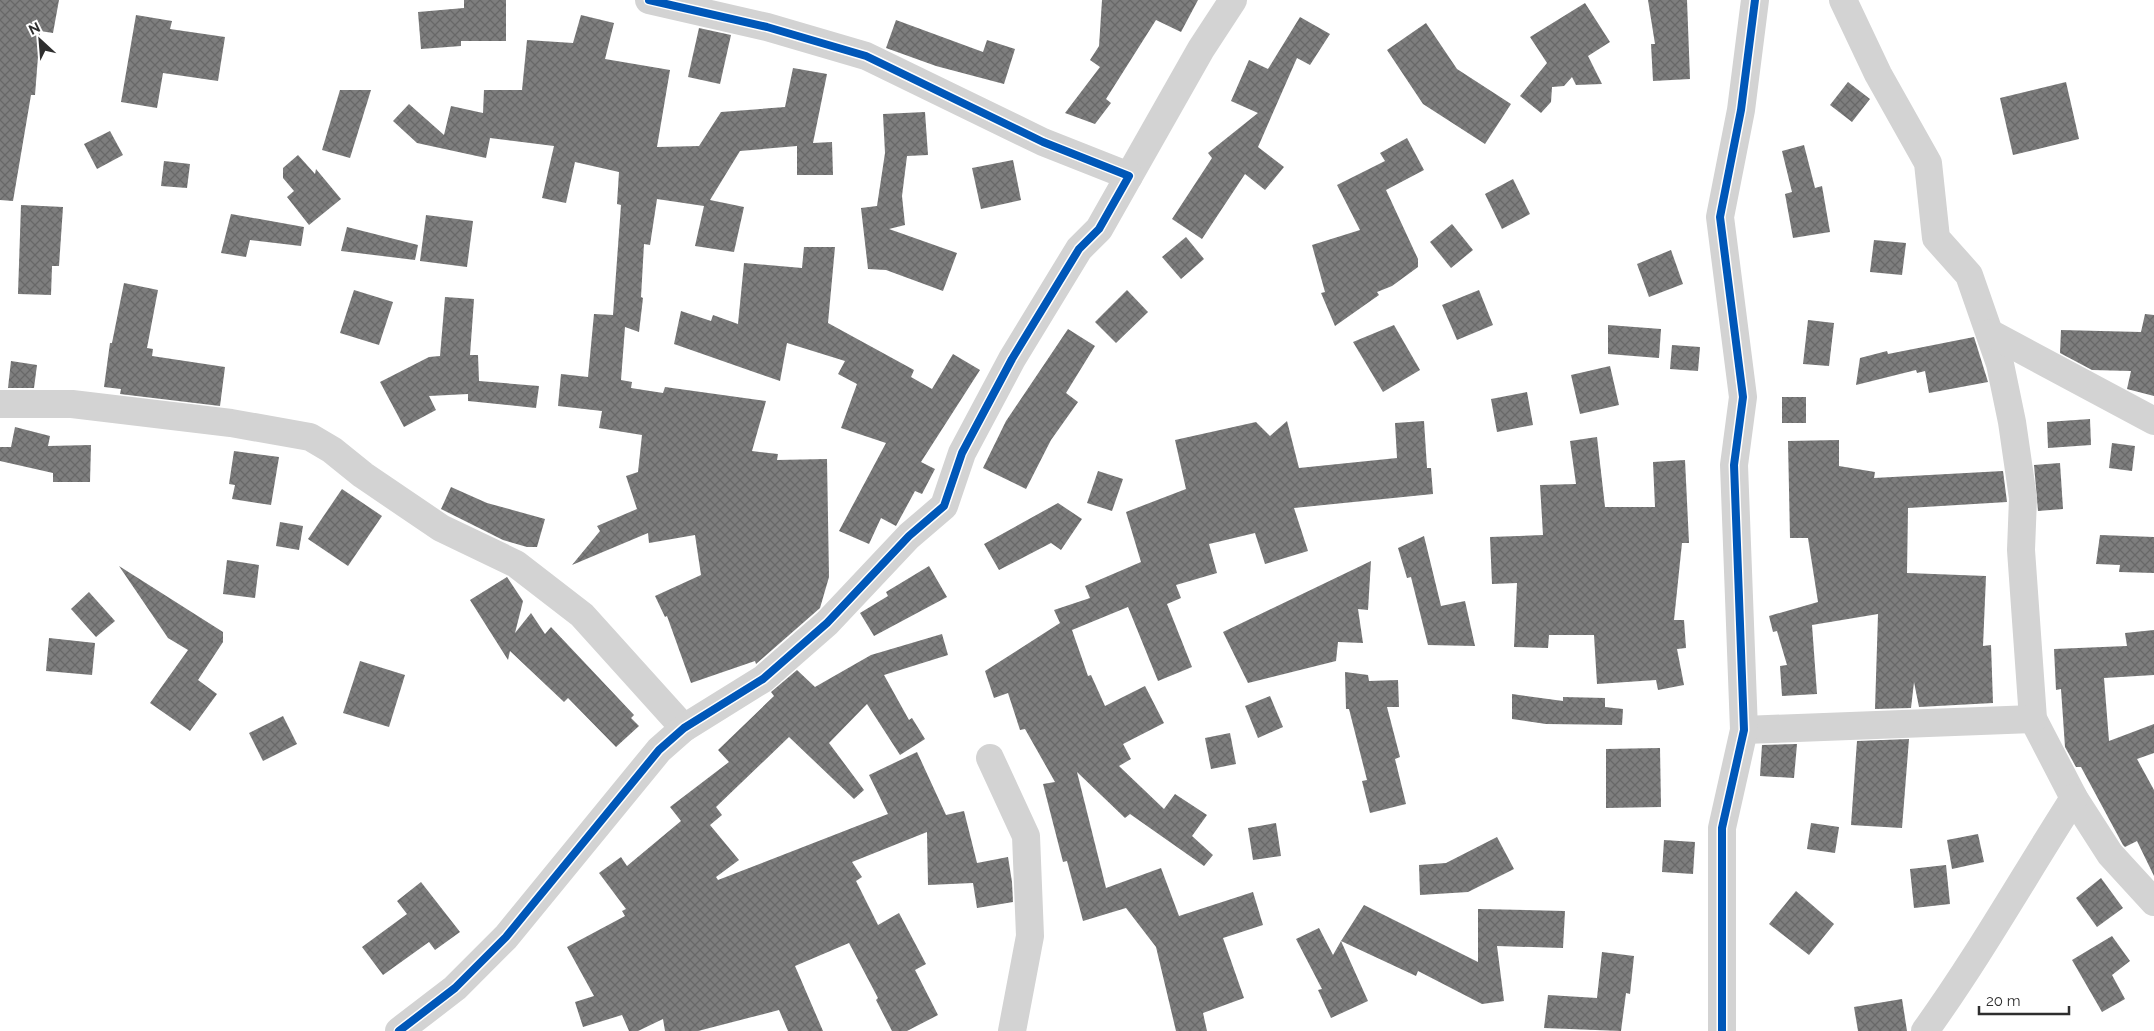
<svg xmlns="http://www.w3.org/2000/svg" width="2154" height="1031" font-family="Raleway,sans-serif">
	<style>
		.building { fill: url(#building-cross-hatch) }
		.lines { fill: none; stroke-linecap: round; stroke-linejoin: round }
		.minor { stroke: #d3d3d3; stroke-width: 28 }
		.cycleway-casing { stroke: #fff; stroke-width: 11 }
		.cycleway { stroke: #0057b8; stroke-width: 8 }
	</style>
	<defs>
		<pattern id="building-cross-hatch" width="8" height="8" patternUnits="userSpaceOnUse" patternTransform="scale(1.25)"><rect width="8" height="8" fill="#7e7e7e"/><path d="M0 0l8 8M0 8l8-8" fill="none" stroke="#686868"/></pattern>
	</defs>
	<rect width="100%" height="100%" fill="#fff"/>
	<g class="building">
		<path d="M0,0h59l-6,33 -13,-2 -5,64h-4l-18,106 -13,-1z"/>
		<path d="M464,0h42v41h-45v5l-40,3 -3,-37 46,-4z"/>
		<path d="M1102,0h96l-17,32 -25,-12 -50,79 5,4 -16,21 -30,-11 35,-46 -10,-7 9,-14z"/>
		<path d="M1648,0h39l3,79 -37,2 -2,-37h4z"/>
		<path d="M1585,3l25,39 -22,14 14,28 -26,1 -4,-8 -8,9 -12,1 -1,15 -10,11 -21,-17 27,-33 -17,-26z"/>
		<path d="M136,15l36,6 -2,8 55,8 -7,44 -55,-8 -6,35 -36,-6z"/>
		<path d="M581,15l33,8 -9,36 65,11 -13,77 42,-1 22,-34 64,-5 8,-39 34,6 -14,69 19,-1 1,33h-36v-29l-57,5 -30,49 34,7 -10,45 -39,-6 9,-40 -47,-7 -7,46 -6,-1 -3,53 2,1 -4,34 -14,-5 -4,53 11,2 -1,6 32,5 2,-6 101,14 -14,50 26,3 -1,6 50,-1 2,118 -9,31 -64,56 -1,-3 -64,22 -24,-67 -2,1 -10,-21 46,-21 -6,-40 -46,8 -1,-10 -76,32 28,-34 -3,-5 40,-17 -11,-33 12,-4 4,-37 -43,-7 3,-17 -44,-5 3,-32 27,3 6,-63 19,1 8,-110 -4,-1 2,-32 -44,-10 -9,41 -24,-5 12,-52 -64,-8 -4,20 -69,-15 -24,-22 16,-17 35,31 7,-29 32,7 1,-23h38l5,-50 46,3z"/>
		<path d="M1300,17l30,17 -20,31 -13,-7 -39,89 26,20 -19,23 -20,-16 -43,65 -30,-20 40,-61 -4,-5 50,-40 -27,-12 18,-41 19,9z"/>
		<path d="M896,20l87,32 4,-12 28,9 -11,35 -68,-18 -50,-18z"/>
		<path d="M1426,23l31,46 54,35 -26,40 -62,-40 -36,-54z"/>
		<path d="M699,28l32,7 -11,49 -32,-7z"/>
		<path d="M1848,82l22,17 -18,23 -22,-17z"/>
		<path d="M2066,82l13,57 -66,16 -13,-57z"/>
		<path d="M340,90h31l-21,68 -28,-8z"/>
		<path d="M925,112l3,43 -21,1 -5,40 3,29 -16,4 68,24 -14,38 -57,-21 -18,-1 -7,-61 16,-2 8,-53 -2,-39z"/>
		<path d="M110,131l13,24 -26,14 -13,-25z"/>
		<path d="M1407,138l17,32 -38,20 32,69v8l-26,19 -15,6 2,3 -44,31 -14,-33 4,-1 -13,-47 48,-15 -23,-45 48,-24 -5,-8z"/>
		<path d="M1804,145l11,43 7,-2 8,46 -37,6 -8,-44 7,-2 -10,-41z"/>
		<path d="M298,155l17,19 1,-5 25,30 -32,26 -22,-28 7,-6 -11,-13v-10z"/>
		<path d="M1013,160l8,40 -40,9 -9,-41z"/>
		<path d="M164,161l26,3 -3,24 -26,-2z"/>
		<path d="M1513,179l17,35 -28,15 -17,-35z"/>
		<path d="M21,205l42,2 -4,59h-7l-1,29 -33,-1z"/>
		<path d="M231,214l73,13 -3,19 -51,-6 -4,17 -25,-4z"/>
		<path d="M426,215l47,6 -6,46 -47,-6z"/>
		<path d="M1452,224l21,26 -22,18 -21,-26z"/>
		<path d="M347,227l71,18 -3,15 -74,-9z"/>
		<path d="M1186,237l18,22 -23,20 -19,-22z"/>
		<path d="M1874,240l32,3 -4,32 -32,-3z"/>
		<path d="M804,247h31l-7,76 86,47 -3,7 21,12 21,-35 27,16 -59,92 14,7 -13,25 -7,-3 -19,35 -15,-8 -12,26 -30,-13 47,-88 -45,-15 16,-44 -19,-10 7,-13 -58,-18 -7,38 -106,-37 7,-33 30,10 2,-6 25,9 6,-61 58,5z"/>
		<path d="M1671,250l12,34 -34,13 -12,-33z"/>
		<path d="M124,283l34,7 -11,58 6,1 -1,7 73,11 -5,39 -100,-12 1,-5 -17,-2 6,-44h2z"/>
		<path d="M354,290l39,12 -14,43 -39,-12z"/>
		<path d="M1127,290l21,22 -32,31 -21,-21z"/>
		<path d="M1479,290l14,35 -36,15 -15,-35z"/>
		<path d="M445,297l29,2 -4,56h8l1,26 60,5 -3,22 -68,-7v-7l-39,2 7,14 -32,17 -24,-45 49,-25 11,-1z"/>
		<path d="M2145,314l9,1v81l-27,-7 4,-18 -39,-1 -32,-17 1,-23 80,2z"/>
		<path d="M1808,320l26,3 -5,43 -26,-2z"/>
		<path d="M1394,325l26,45 -37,22 -30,-50z"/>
		<path d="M1608,325l53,4 -2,29 -51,-4z"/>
		<path d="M1068,329l27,17 -29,47 12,9 -27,38 -25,49 -43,-21 23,-47z"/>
		<path d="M1974,337l14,45 -59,11 -4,-22 -8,2 -1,-3 -60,15 4,-27 27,-7 1,3z"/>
		<path d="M1672,345l28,2 -2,24 -28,-2z"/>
		<path d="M11,361l26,4 -3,23h-26z"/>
		<path d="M1610,366l9,39 -39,9 -9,-39z"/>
		<path d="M1527,392l6,33 -36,7 -6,-33z"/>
		<rect x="1782" y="397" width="24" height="26"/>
		<path d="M2090,419l1,26 -43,3 -1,-26z"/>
		<path d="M1287,421l12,47 98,-10 -2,-35 29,-2 3,47h4l2,26 -139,14 14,43 -43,13 -10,-31 -46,11 8,29 -41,12 5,13 -14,6 25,63 -34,14 -30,-74 -56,23 16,46 3,-1 14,31 40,-20 19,37 -41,21 8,15 -12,7 45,43 11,-15 32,21 -15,21 21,19 -9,11 -74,-52 -5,4 -48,-46 29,116 55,-20 18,48 74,-24 10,33 -40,13 21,60 -41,15 4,18h-31l-20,-84 -30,-39 -43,13 -16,-60 -4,1 -20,-78 12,-2 -30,-53 -5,1 -12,-37 -14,5 -9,-27 75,-48 -6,-13 36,-12 -5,-12 56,-24 -15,-50 60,-23 -11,-49 81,-18 14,14z"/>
		<path d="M15,427l35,9 -2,10 43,-1 -1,37h-37v-9l-53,-12v-14h11z"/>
		<path d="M1597,437l8,70h50l-2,-45 32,-2 4,83h-7l-8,77h10l2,28 -9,1 7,36 -26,5 -2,-10 -59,4 -3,-49h-45l-1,13 -34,-1 3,-64 -25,1 -2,-47 53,-2 -3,-50 36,-1 -6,-43z"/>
		<path d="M1839,440v26l36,6 -1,6 129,-7 4,31 -99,6 -1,65 79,3 -3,70 8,-1 2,58 -74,4 -5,-25 -3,26 -36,1 3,-95 -66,11 5,69 -35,2 -2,-30 7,-1 -10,-34 -4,1 -4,-16 49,-14 -10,-64h-18l-2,-97z"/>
		<path d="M2112,443l23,3 -3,25 -23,-3z"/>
		<path d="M234,451l45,6 -8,48 -39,-6 3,-14 -6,-1z"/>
		<path d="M2060,463l3,46 -25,2 -4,-46z"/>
		<path d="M1098,471l25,8 -11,32 -25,-8z"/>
		<path d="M451,487l36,16 58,16 -8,28h-10l-24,-7 -62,-31z"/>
		<path d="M342,489l40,27 -34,50 -40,-27z"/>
		<path d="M1058,503l24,16 -21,31 -10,-7 -52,27 -15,-26z"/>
		<path d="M280,522l23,4 -4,24 -23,-4z"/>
		<path d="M2100,535l54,2v36l-35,-1 1,-7 -24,-1z"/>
		<path d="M1424,536l17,70 24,-5 10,45 -47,-1 -17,-68 -4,1 -9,-30z"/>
		<path d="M227,560l32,5 -4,33 -32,-4z"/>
		<path d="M1371,561l-3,49 -10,-1 5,34 -25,-1 -2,19 -88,22 -25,-51z"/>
		<path d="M119,566l104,66v10l-25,38 19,14 -27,37 -40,-28 38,-53 -20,-12z"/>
		<path d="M929,566l18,31 -73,39 -14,-23 28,-17 -2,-4z"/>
		<path d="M507,577l16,24 -8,32 16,-20 14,21 6,-7 83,88 -3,3 8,8 -23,21 -48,-49 -4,4 -54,-51 -2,9 -38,-60z"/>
		<path d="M89,592l26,29 -19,16 -25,-28z"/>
		<path d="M2154,630v45l-50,3 5,63 45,-17v29l-17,6 17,31v86l-17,-35 -12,6 -2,-2 -42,-78h-5l-11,-20 -4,-58 -5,1 -2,-41 73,-3 -2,-13z"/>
		<path d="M942,634l6,21 -64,20 25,45 3,-2 13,21 -25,16 -33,-51 -38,39 35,47 -10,9 -65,-62 -73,70 6,8 -12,10 29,35 -23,17 2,3 170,-66 -19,-39 48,-23 29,63 18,-4 13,52 31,-6 4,25 1,20 -36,6 -4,-25 -45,2 -1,-53 -75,30 10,15 -6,4 22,44 21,-12 27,51 -11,6 23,45 -31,16h-15l-16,-31 2,-2 -29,-55 -54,23 28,65h-35l-9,-21 -81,21h-33l-2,-12 -25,12h-9l-7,-16 -39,12 -8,-25 19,-6 -27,-49 58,-31 -3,-5 4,-2 -27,-36 22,-16 6,9 54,-45 -11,-14 59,-45 -11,-12 56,-54 -3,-4 26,-22 18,17 56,-32z"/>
		<path d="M49,638l46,5 -3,32 -46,-4z"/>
		<path d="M360,661l45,14 -16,52 -46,-14z"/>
		<path d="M1345,672l23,3 1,6 29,-1 1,27h-12l13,50 -5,2 11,45 -36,9 -8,-32 5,-1 -18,-71h-3z"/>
		<path d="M1512,694l51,7v-4l42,1v9l18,2 -1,16 -76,-1 -34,-5z"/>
		<path d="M1270,696l13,31 -25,11 -13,-32z"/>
		<path d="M283,716l14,28 -34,17 -14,-28z"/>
		<path d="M1230,733l6,31 -25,5 -6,-31z"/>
		<path d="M1909,739l-7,89 -51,-3 6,-84z"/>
		<path d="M1797,744l-3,34 -34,-2 2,-31z"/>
		<path d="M1660,748l1,59 -55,1v-59z"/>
		<path d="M1276,823l5,33 -28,4 -5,-32z"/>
		<path d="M1811,823l28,4 -4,26 -28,-4z"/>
		<path d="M1978,834l6,28 -32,7 -5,-29z"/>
		<path d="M1497,837l17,32 -46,23 -48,3 -1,-30 27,-2z"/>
		<path d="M1664,840l31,2 -2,32 -31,-2z"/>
		<path d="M1946,865l4,39 -36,4 -4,-39z"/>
		<path d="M2101,878l22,30 -26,19 -21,-29z"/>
		<path d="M421,882l39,50 -25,18 -6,-8 -46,33 -21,-28 45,-33 -10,-13z"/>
		<path d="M1796,891l38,33 -25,31 -40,-31z"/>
		<path d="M1364,905l114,57v-53l87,2 -2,37 -66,-2 7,55 -22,3 -64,-33 -2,5 -75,-35z"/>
		<path d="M1319,928l14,27 8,-14 27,60 -37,17 -13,-28 4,-1 -26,-50z"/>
		<path d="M2112,936l18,25 -18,14 13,24 -23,13 -30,-52z"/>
		<path d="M1602,952l32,4 -4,38 -4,-1 -5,38 -77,-3 4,-33 49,3z"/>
		<path d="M1902,999l5,32h-49l-4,-24z"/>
	</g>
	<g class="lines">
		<g class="minor">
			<path d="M1843,0l35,74 50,89 8,75 33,37 31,89 12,58 11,76 -2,52 12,169 41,79 36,56 44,48"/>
			<path d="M1129,176l72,-127 32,-49"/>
			<path d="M1990,333l164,88"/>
			<path d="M0,404h72l159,19 79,14 22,13 31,25 78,53 75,36 66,51 102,113"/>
			<path d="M1744,730l289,-11"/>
			<path d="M990,758l36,78 4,100 -18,95"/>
			<path d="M399,1031l56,-43 51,-51 153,-187 25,-22 79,-49 64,-56 82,-87 35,-30 18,-53 50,-94 67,-110 20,-20 30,-53 -86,-34 -177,-86 -99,-29 -118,-27"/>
			<path d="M1722,1031v-203l22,-98 -10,-265 9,-68 -23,-180 21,-107 14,-110"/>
			<path d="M1925,1031c54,-75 99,-155 149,-233"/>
		</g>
		<defs>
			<g id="cycleway">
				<path d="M399,1031l56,-43 51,-51 153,-187 25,-22 79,-49 64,-56 82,-87 35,-30 18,-53 50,-94 67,-110 20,-20 30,-53 -86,-34 -177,-86 -99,-29 -118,-27"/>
				<path d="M1722,1031v-203l22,-98 -10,-265 9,-68 -23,-180 21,-107 14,-110"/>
			</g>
		</defs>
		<use href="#cycleway" class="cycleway-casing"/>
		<use href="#cycleway" class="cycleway"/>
	</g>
	<g transform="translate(40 40) rotate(334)" stroke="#ffffff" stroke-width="4" paint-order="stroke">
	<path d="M0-4L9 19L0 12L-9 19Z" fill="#2e2e2e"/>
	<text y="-8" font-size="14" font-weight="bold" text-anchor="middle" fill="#2e2e2e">N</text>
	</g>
	<path d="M1979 1006v8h90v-8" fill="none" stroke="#2e2e2e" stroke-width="2.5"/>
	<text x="1986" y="1006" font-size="15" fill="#2e2e2e" stroke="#ffffff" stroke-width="4" paint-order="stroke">20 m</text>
</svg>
